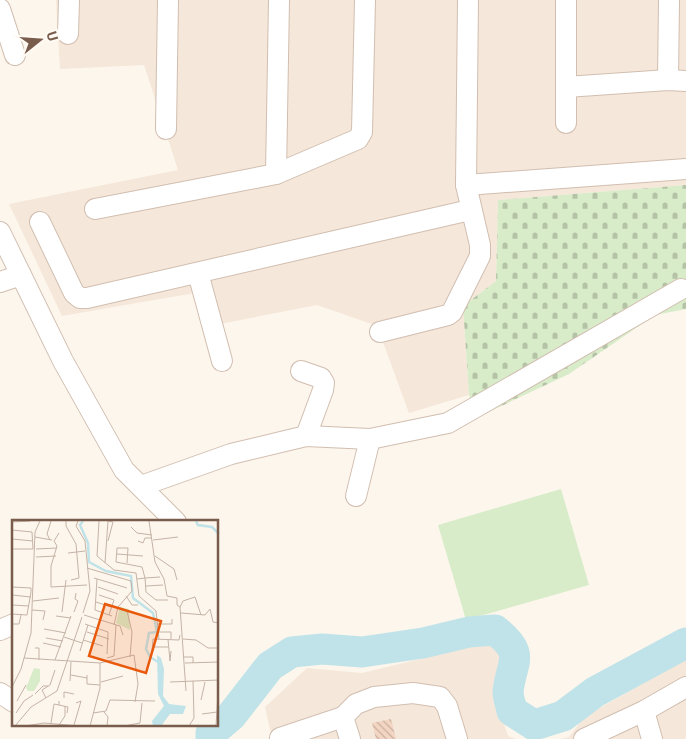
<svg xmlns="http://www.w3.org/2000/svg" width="686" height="739" font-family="Roboto,sans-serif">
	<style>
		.residential { fill: #f5e8da }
		.cemetery { fill: url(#cemetery-stones) }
		.pitch { fill: #d8ecc9 }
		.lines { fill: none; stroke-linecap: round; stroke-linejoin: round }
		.river { stroke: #bfe3e8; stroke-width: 31 }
		.building { fill: url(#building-back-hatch) }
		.minor-casing { stroke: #d1beb0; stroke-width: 22 }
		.minor { stroke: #fff; stroke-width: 20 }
		.inset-river { fill: none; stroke: #bfe3e8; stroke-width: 2.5 }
		.inset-road { fill: none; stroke: #c5b3a7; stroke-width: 1 }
		.view { fill: #e8590c; fill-opacity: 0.15; stroke: #e8590c; stroke-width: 2.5 }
		.inset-edge { fill: none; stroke: #7a5c4d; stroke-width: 2.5 }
	</style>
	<defs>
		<pattern id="cemetery-stones" width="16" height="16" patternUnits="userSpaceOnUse" patternTransform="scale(1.25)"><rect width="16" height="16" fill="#d8ecc9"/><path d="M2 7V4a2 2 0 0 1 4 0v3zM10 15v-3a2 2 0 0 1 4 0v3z" fill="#b4c2a5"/></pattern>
		<pattern id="building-back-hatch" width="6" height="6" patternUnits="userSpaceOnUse" patternTransform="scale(1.25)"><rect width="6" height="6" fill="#f3d5c3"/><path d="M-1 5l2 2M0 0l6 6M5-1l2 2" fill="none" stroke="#cab0a1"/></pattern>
	</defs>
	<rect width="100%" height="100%" fill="#fdf6ec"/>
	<g class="residential">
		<path d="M56,0h630v185l-188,15 -2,81 -33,25 6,89 -60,18 -32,-87 -60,-21 -97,19 -8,-34 -150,26 -53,-112 169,-34 -34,-105 -84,4z"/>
		<path d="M486,643l21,12 -10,47 11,34 8,3h-244l-7,-32 42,-39 55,5z"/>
		<path d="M686,659v80h-126l9,-2 15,-20z"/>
	</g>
	<path class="cemetery" d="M686,185v124l-31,6 -86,59 -93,44 -7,-23 -6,-89 33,-25 2,-81z"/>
	<path class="pitch" d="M561,489l28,96 -123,35 -28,-95z"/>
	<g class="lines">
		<path class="river" d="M211,739v-6l20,-17 39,-50 22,-14 30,-3 40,3 61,-9 46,-11 26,-2c32,25 16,31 13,62 0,6 3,13 4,19l22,14 29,-9 32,-24 91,-49"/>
	</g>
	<path class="building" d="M391,719l5,20h-20l-4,-16z"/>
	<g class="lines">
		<defs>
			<g id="minor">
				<path d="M0,9l15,46"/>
				<path d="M68,34l1,-34"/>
				<path d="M668,80l1,-80"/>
				<path d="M566,87l102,-7 18,1"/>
				<path d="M566,123v-123"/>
				<path d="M166,129l2,-129"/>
				<path d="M276,174l3,-174"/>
				<path d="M466,185l220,-16"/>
				<path d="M95,209l181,-35 82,-35 4,-7 3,-132"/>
				<path d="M40,222l34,71 6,5h7l383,-88"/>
				<path d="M0,232l63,129 61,109 52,52"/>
				<path d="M198,273l24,88"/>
				<path d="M0,282l21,-7"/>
				<path d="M380,332l68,-17 4,-3 28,-56v-11l-14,-60 2,-185"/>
				<path d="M301,371l20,7 3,5 -1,7 -17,46"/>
				<path d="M141,486l90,-32 75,-18 64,3 78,-16 233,-134"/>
				<path d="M356,496l14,-57"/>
				<path d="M0,630l14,-6"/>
				<path d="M0,693l14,9"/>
				<path d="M644,711l8,28"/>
				<path d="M343,717l7,22"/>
				<path d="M280,738l63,-21 13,-13 18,-7 39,-4 27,4 7,9 10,33"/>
				<path d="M584,739l60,-28 42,-24"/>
			</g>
		</defs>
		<use href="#minor" class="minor-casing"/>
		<use href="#minor" class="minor"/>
	</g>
	<g transform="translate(12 520)">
		<rect width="206" height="206" fill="#fdf6ec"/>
		<path d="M108,87l9,2 1,21 -14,-7zM22,148l6,1v12l-6,10h-6l-2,-3z" fill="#d8ecc9"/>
		<path d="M145,135l4,3 3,11 -1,27 6,8 17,2 -3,8h-13l-9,12h-8l-1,-5 12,-15 -6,-12z" fill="#bfe3e8"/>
		<path class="inset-river" d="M71,1l-3,4 8,18 1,19 17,9 25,5 2,22 20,15 4,19 -8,1 -3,16 4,8 8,5M184,1l2,4 14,2 7,7"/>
		<path class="inset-road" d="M54,1v5l10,18 3,34 -8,2M66,1l-2,5 9,15 5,50 -7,22M87,1l-2,35 17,14 22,3 3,23 17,15 3,28M137,1l6,41 9,17 3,17 10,2v7l3,2 6,84M0,2l18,-1M119,7l6,6 15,2M0,10l20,2 1,17h-21M47,13l-5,8 3,5 -6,20v21l36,-2M23,17l17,3M0,19l21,2M38,20l-3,-6 4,-13M141,20l25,-3M96,21l5,-19 -5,-1M126,21l5,2 2,-5h7M24,29l21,-1M56,33l17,-2M105,34l26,2M143,36l19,13 3,11M24,37l20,-1M93,43l3,-42M115,43l1,-15h-11l-1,14 26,5 3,11 -8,1M75,48l44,13 1,10 -14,16 -4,18M148,57l-15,1 1,14 10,8h12M82,58l33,10M85,59l-2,31 17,6M134,66l17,-1M0,67l19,1v4l-4,23 -15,-1M86,67l20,7M0,75l19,2M87,75l15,5 -5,15M114,76l6,9h6M21,81l26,-3M84,82l15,5M0,85l17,1M168,87l3,-6 12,-4 6,18M20,90l13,1 -2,9M115,91l5,21 -2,25M50,92l4,-32M62,92l4,-11 -3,-2 1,-6M169,93l24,2 5,-6 3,13 6,1M72,95l36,11 3,9M44,96l15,2M0,104h7l2,-9M73,104l23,8 -1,22M146,104h14v-5M32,109l22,4M75,112l22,7M147,112h12v7M52,117l18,6M34,118l17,3M156,119l2,22 1,-10M171,119l13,1 12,8h11M71,120l20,6M31,123l18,4M140,127h16M23,128h4v12M68,131l8,-26M140,132l1,-13 26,1 1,-5M172,137h9v6M12,138l76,5 34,-8 4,29 -3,18M95,138l7,-2 2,-31M43,140l16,-44M173,143l34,-1M59,155l16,3M75,155v9l13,1M58,161l1,-19M89,162l22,-6M158,162l49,-2M0,167l9,-18 10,-36 4,-101 5,-11M23,174l8,-8h5M34,178l-4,-8 8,-5 5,-15M52,178v-6l10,2M189,180l4,-18M5,181l9,-16M47,181v4l9,2 -1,6M92,192l4,5 -1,9M4,193l8,-12 9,-6M81,193l13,-2 4,-11 45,1M190,194l15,-2M39,203l3,-19 5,1M47,205l6,-9v-10M62,205l7,-24 -5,2M3,206l16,-19 26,-16 25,-74M13,206l19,-3 35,3M78,206l10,-38v-25M112,206l16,-3 2,-20M177,206l5,-8 -1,-37M204,206l2,-33"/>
		<path class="view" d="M93,84l56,17 -15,52 -57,-17z"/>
		<rect width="206" height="206" class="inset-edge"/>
	</g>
	<g transform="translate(40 40) rotate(73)" stroke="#fffaf3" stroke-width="4" paint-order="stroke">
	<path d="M0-4L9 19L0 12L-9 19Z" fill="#7a5c4d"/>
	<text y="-8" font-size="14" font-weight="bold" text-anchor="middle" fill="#7a5c4d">U</text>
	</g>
</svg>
